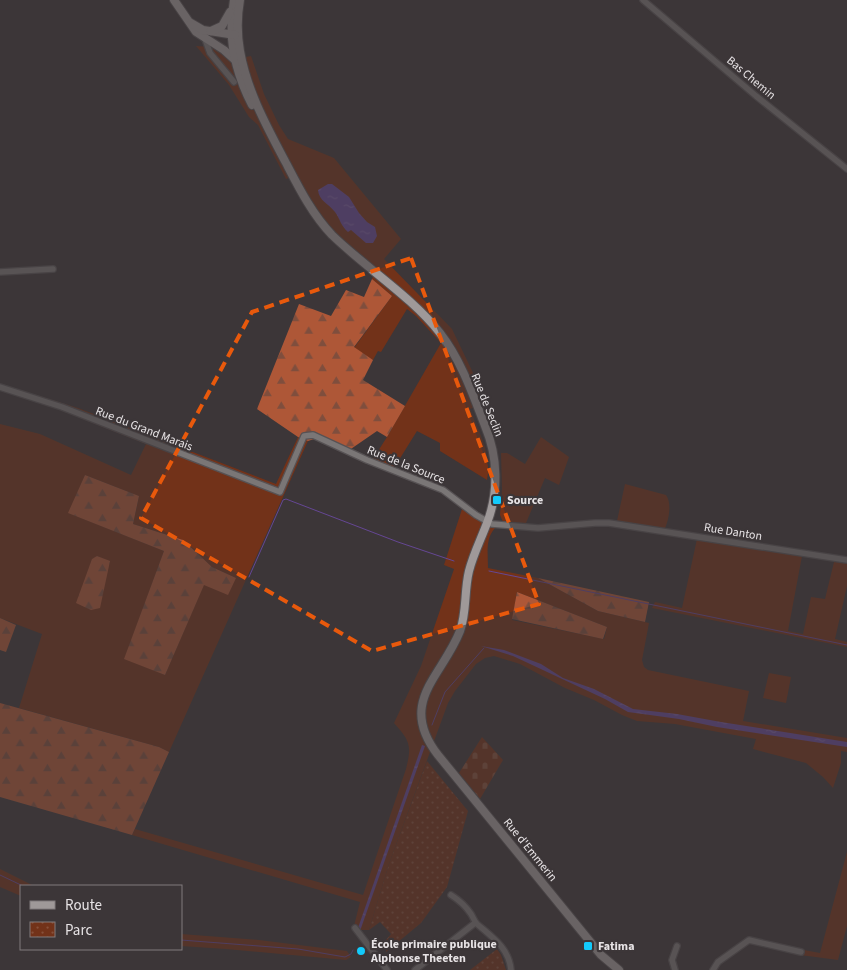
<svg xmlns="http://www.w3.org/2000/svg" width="847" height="970" font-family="'Source Sans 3',sans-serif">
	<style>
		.grass { fill: #723219; fill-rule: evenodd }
		.forest { fill: url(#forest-firs) }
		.cemetery { fill: url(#cemetery-stones) }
		.park { fill: url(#park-dots) }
		.water { fill: url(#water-ripples) }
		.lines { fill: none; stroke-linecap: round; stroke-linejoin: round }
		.stream { stroke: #654794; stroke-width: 1 }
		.street-casing { stroke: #575254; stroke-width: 8 }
		.secondary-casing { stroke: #575254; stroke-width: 10 }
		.street { stroke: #7a7676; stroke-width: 5.5 }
		.secondary { stroke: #9f9999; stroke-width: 8 }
		.marked { fill: none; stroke: #e8590c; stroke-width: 4; stroke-dasharray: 10 6; stroke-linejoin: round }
		.poi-dot { fill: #13cafb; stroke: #3c3638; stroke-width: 2 }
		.labels { text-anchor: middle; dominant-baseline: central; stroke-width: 4.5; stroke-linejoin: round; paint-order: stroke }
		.street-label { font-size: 12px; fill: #e7e3e5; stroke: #3c3638 }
		.poi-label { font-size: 12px; font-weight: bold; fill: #e7e3e5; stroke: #3c3638; text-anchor: start }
	</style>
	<defs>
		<pattern id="forest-firs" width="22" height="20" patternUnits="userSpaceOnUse" patternTransform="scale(1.25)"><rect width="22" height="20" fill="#ae5737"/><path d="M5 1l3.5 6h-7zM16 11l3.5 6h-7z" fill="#7f4e3d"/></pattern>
		<pattern id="cemetery-stones" width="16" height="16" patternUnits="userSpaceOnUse" patternTransform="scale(1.25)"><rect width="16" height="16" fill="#723219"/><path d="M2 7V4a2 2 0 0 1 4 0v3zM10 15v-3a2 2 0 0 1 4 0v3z" fill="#86503a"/></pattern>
		<pattern id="park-dots" width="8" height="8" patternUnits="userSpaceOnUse" patternTransform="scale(1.25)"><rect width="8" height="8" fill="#723219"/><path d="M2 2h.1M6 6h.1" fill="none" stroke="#86503a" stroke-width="1.8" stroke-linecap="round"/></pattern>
		<pattern id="water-ripples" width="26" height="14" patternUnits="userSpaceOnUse" patternTransform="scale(1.25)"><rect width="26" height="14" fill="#654794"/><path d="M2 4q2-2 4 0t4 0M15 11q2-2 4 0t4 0" fill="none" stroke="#7b61a3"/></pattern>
	</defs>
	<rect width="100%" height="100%" fill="#3c3638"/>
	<g class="grass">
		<path d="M196,46l17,1 17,13 21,-4 13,38 15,31 9,14 46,19 67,81 -17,20 68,70 35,73 -17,7c9,24 22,45 17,71l-47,-29v-8l-23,-12 -23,37 -21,-9 14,-22 54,-94 -25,-27 -9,-7 -26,43 -3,-1 -5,9 -19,-12 38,-52 -20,-17 4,-10 -41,-36 -11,-13 -28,-45 -10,4 -28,-54 -9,-8 -20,-32z"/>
		<path d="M0,384l78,24 198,76 22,-47 10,4 -139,311 -10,-5 -140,-39 23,-74 -42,-16v-194l40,10 91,41 15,-31 -96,-38 -50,-16zM85,475l54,21 -6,28 50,16 29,27 24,11 -32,6 -39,91 -40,-17 39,-107 -95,-38zM97,556l13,6 -19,48 -14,-8 15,-42z"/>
		<path d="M541,437l28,20 -10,28 -14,-7 -19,45 -23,-1 -3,-7 2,-26 -1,-36h6l18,11z"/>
		<path d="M625,484l41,11c6,8 3,24 -1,33l-9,1 -39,-8z"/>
		<path d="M462,509l17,12 16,7c-10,11 -7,26 -7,40l50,10 60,33 51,12 -7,37 2,7 4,3 101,21 -6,30 104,17v14l-6,-1v12l-8,25 -10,-11 -17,-14 -53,-14 3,-10 -81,-15 -38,-3 -15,-6 -28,-15 -29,-12 -45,-24 -26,-8 -9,2 -9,6 -21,27 -7,12 -59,161 -20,66h-7l-8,-4 6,-24 -228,-67 3,-6 228,66 43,-126c6,-24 4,-28 -12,-46l27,-57 33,-97 -10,-4zM517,592l90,35 -3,12 -92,-19z"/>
		<path d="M697,539l105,17 -14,75 15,3 8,-37 14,2 9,-37 13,1v23l-12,53 12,3v5l-195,-39 3,-6 27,6z"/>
		<path d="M769,673l22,4 -5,26 -23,-5z"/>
		<path d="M847,852v74l-9,34 -45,-6v-6l27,5z"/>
		<path d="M0,869l34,17h-13v10l-21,-9z"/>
		<path d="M181,934l78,6 88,11 4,6 -5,3 -120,-11 -45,-3z"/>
	</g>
	<g class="forest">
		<path d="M372,279l20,17 -38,51 19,13 -10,20 42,26 -18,31 -10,-6 -32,22 -31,-14 -6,2 -10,-4 -41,-28 42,-105 32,12 15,-26 18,7z"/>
		<path d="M85,475l54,21 -6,28 50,16 29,27 24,11 -8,17 -24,-10 -39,90 -41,-16 40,-108 -96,-38z"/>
		<path d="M97,556l13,5 -10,47 -9,2 -15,-7 16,-44z"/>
		<path d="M538,578l111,24 -4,20 -47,-11z"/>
		<path d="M517,592l90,35 -4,12 -91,-20z"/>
		<path d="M0,618l16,7 -10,27 -6,-2z"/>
		<path d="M0,703l159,44 10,5 -37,83 -132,-38z"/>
	</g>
	<path class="cemetery" d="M482,737l21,23 -23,39 -21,-26z"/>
	<g class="park">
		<path d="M427,761l41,50 -21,76 -26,36 -35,29 -1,-11 6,-7 -11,-12 -11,8 20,-66z"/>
		<path d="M497,949l4,6 5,15h-36z"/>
	</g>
	<g class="water">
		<path d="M328,184h4l17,13 10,16 8,9 8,5 2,9 -4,7h-7l-15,-13 -3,2c-7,-6 -8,-13 -13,-20 -7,-9 -16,-11 -17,-22z"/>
		<path d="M481,646l23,4 37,14 22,14 31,11 39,20 44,5 44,8 126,20v5l-130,-20 -38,-8 -51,-7 -23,-13 -92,-43z"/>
		<path d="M422,745l3,1 -65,185 -2,-3z"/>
	</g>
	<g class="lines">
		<g class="stream">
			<path d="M489,571l358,74"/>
			<path d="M249,577l34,-77 3,-1 112,43 56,19"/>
			<path d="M432,725l13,-33 39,-44"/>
			<path d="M0,875l23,11"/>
			<path d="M181,940l117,9 47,8 6,-3 2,-4"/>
		</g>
		<defs>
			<g id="street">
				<path d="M643,0l113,96 91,73"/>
				<path d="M205,39l5,14 24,29"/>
				<path d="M0,272l53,-3"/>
				<path d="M0,387l62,20 218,85 24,-56 9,-1 54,25 76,30 33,25 16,9 46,4 57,-5h14l238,37"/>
				<path d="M451,895c8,5 14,10 20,19 2,3 3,7 6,10 15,13 32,24 34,46"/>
				<path d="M355,928l32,42"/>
				<path d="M415,970l60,-47"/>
				<path d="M675,970l-3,-10 5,-14"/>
				<path d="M713,970l5,-8 31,-22 52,12"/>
			</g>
			<g id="secondary">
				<path d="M174,0l22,32 28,18 11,10"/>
				<path d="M234,0c-7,37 1,72 18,105"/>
				<path d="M240,0c-3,17 -3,34 0,51 7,40 27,76 46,112 13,25 26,51 46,72 34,33 80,62 108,98 21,27 33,62 45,93 13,31 14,66 2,97 -6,16 -14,32 -18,48 -5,20 -2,41 -9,60 -18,46 -63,71 -22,124l163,200 18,15"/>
				<path d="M191,23l12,7 32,5"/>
				<path d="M211,31l11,-5 8,-14"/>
			</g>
		</defs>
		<use href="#street" class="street-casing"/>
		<use href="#secondary" class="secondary-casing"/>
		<use href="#street" class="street"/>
		<use href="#secondary" class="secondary"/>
	</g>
	<path d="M0 0H847V970H0ZM411,258l128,346 -167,47 -231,-133 111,-206z" fill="#3c3638" fill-opacity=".55" fill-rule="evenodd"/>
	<path class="marked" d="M411,258l128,346 -167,47 -231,-133 111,-206z"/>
	<g class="poi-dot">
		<rect x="492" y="495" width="10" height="10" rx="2.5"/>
		<rect x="583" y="941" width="10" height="10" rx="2.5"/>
		<circle cx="361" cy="951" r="5"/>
	</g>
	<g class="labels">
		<g class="street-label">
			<text transform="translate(751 78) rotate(40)">Bas Chemin</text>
			<text transform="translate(487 405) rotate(68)">Rue de Seclin</text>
			<text transform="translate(144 429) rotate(21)">Rue du Grand Marais</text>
			<text transform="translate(406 465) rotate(22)">Rue de la Source</text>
			<text transform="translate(733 532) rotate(9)">Rue Danton</text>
			<text transform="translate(530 850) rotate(51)">Rue d'Emmerin</text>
		</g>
		<g class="poi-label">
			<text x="507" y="500">Source</text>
			<text x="371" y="944">École primaire publique<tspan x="371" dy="14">Alphonse Theeten</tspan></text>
			<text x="598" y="946">Fatima</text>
		</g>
	</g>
	<rect x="20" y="885" width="162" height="65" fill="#3c3638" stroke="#807b7d"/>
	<rect x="30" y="901" width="25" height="8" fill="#9f9999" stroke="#807b7d"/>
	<text x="65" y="910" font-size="15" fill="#e7e3e5">Route</text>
	<rect x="30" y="922" width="25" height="15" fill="url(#park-dots)" stroke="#807b7d"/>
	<text x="65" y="935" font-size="15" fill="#e7e3e5">Parc</text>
</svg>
